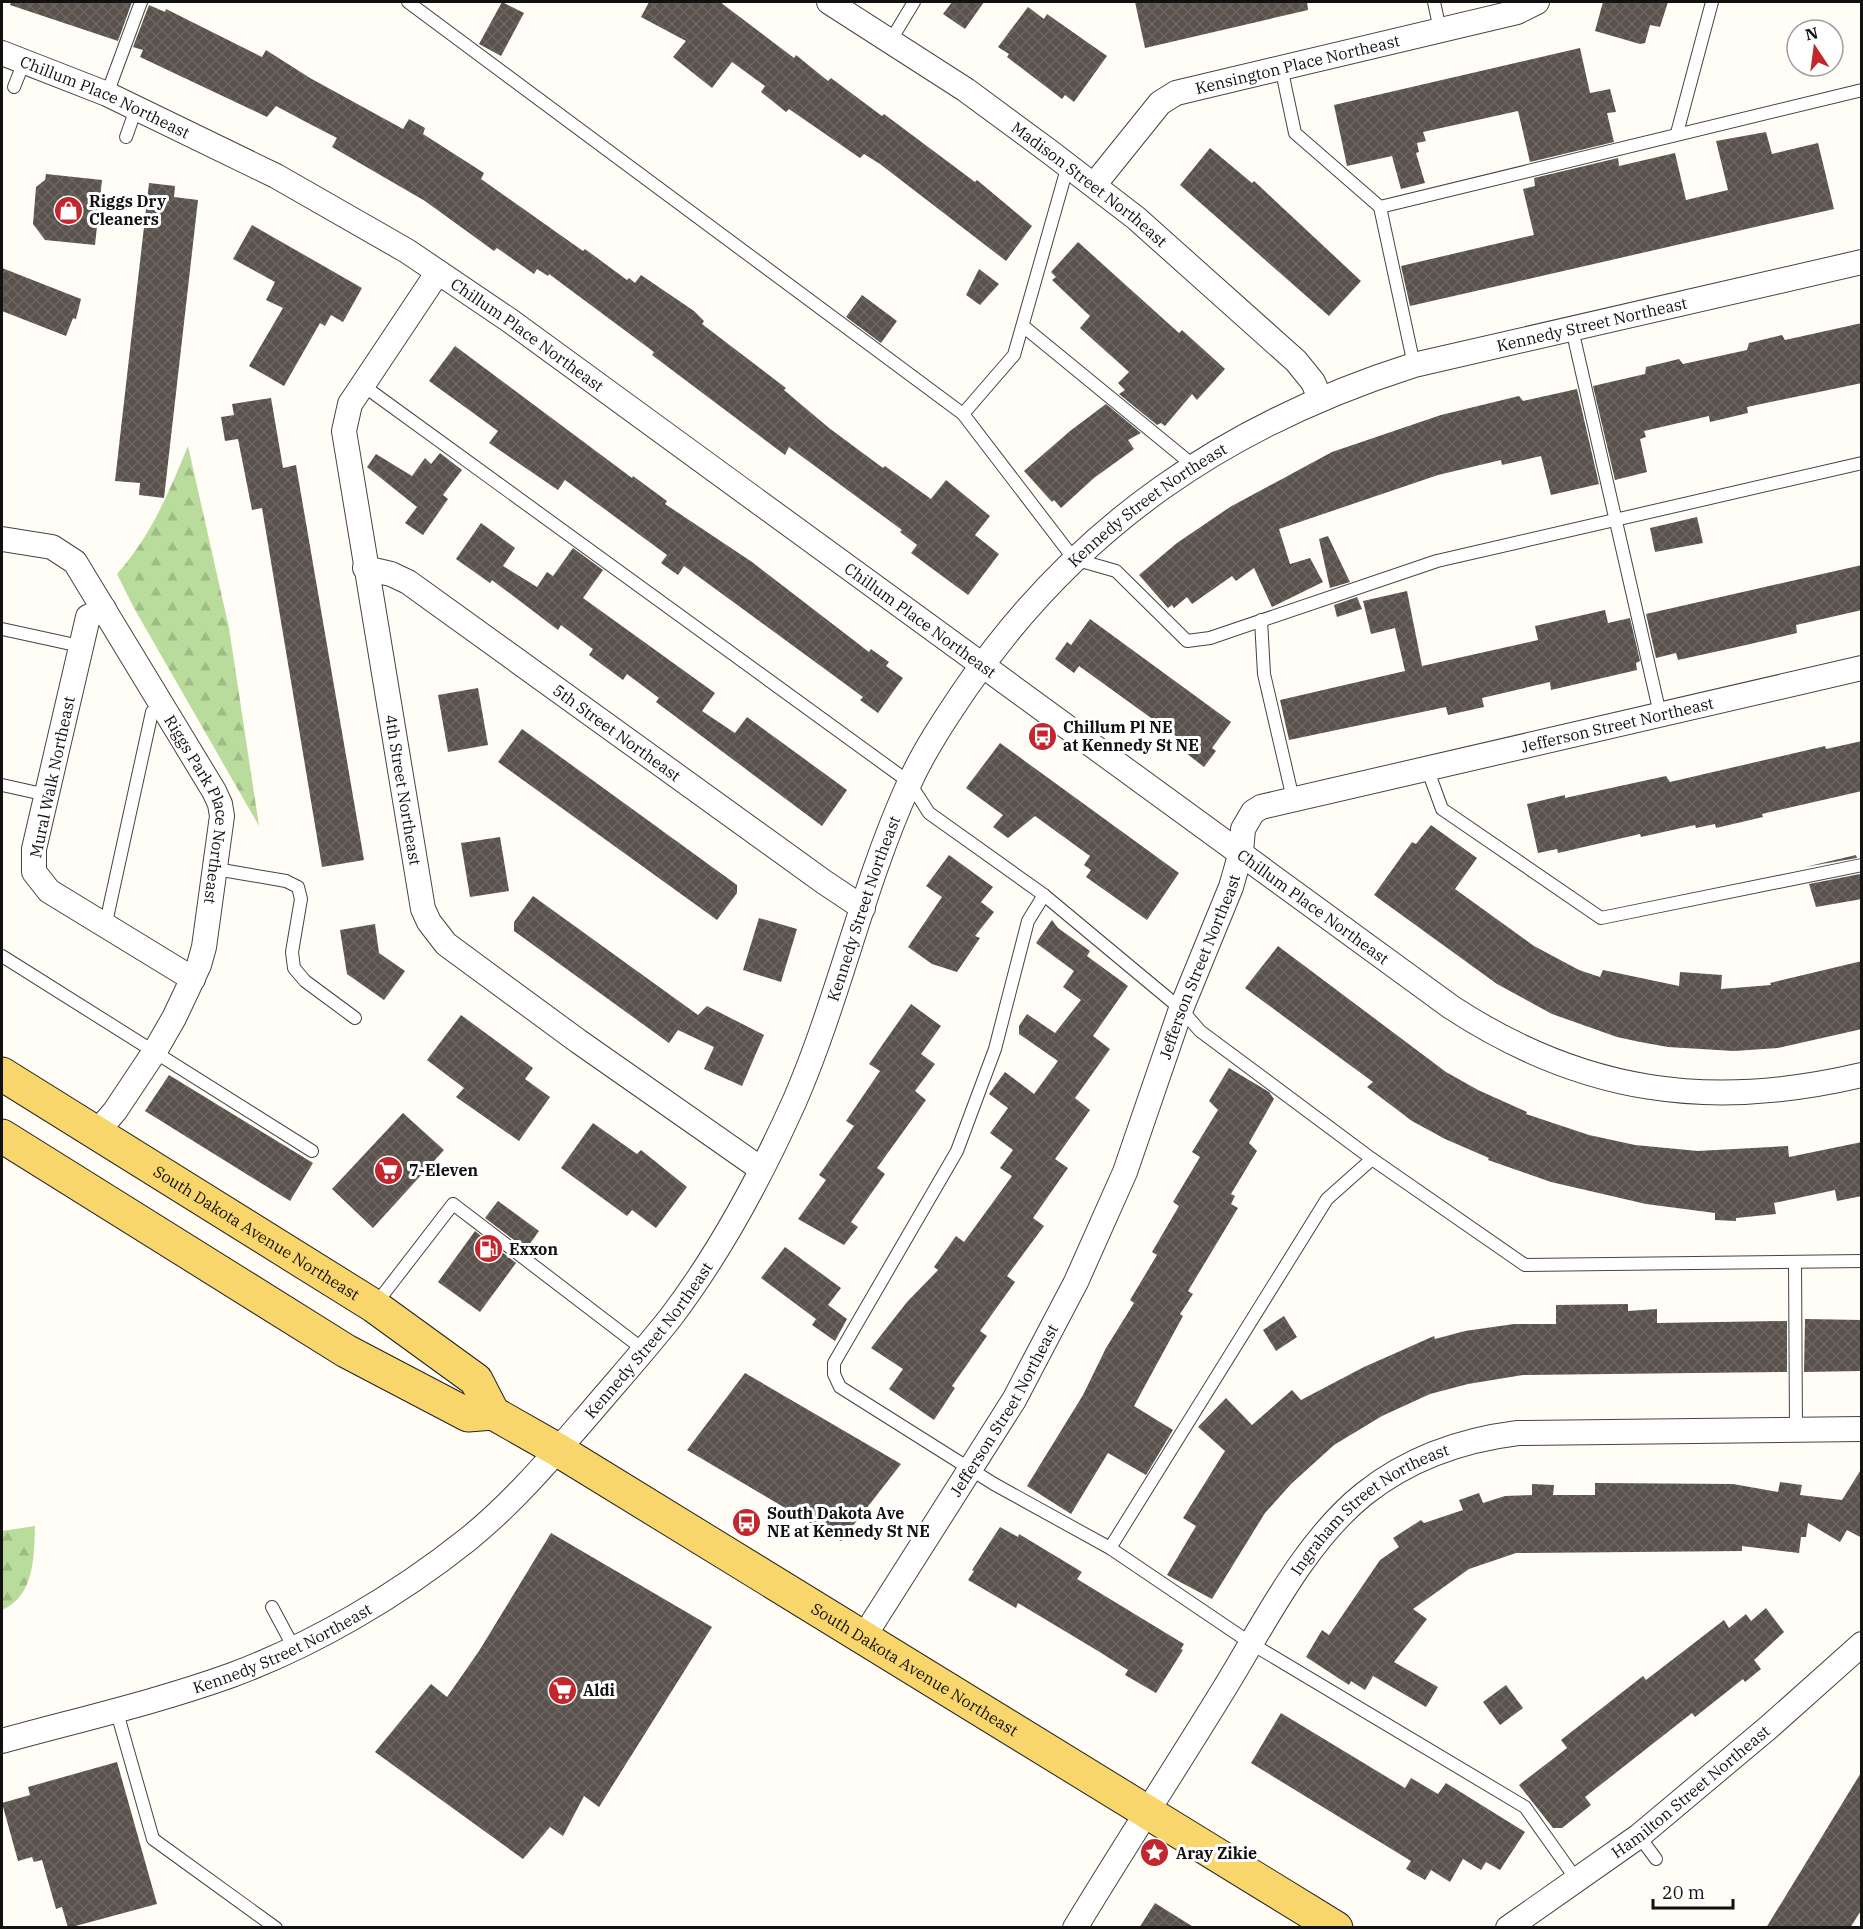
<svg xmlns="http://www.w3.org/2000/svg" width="1863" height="1929" font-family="'IBM Plex Serif',serif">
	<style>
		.forest { fill: url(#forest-firs) }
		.building { fill: url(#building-cross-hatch) }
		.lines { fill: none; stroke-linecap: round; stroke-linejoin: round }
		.service-casing { stroke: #444; stroke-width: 14 }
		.minor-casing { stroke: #444; stroke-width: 26 }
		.primary-casing { stroke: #222; stroke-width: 35 }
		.service { stroke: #fff; stroke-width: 12 }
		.minor { stroke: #fff; stroke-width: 24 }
		.primary { stroke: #f9d66b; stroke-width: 33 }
		.labels { text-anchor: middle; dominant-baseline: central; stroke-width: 6; stroke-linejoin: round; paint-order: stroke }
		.street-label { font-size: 16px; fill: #111; stroke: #fff }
		.poi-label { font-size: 16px; font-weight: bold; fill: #111; stroke: #fff; text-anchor: start }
	</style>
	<defs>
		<pattern id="forest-firs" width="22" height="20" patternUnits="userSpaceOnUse" patternTransform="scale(1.5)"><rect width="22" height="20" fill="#b9dc9c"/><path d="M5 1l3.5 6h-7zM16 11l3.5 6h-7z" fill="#9ebc85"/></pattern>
		<pattern id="building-cross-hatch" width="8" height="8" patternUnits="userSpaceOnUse" patternTransform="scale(1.5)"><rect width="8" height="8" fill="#5a524d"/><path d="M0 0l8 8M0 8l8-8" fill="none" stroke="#6d6662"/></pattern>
	</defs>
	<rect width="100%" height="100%" fill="#fffdf5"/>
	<g class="forest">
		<path d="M188,446l41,182 30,198 -125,-218 -17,-34c34,-38 52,-82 71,-128z"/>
		<path d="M35,1526c-1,29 0,70 -33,84v-79z"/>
	</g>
	<g class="building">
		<path d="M11,2h121l-14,39 -108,-36z"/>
		<path d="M502,2l22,11 -23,43 -22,-12z"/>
		<path d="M649,2h71l74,56 2,-3 32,26 3,-3 51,38 2,-2 91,68 2,-2 55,46 -26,35 -126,-97 -16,-10 -4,4 -71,-49 -3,3 -25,-20 4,-6 -33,-24 -20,26 -39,-31 13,-16 -45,-24z"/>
		<path d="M952,2h32l-19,27 -22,-15z"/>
		<path d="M1135,2h172l1,8 -163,38z"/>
		<path d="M1603,2h65l-8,25 -10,-2 -5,18 -5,1 -45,-13z"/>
		<path d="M149,5l16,7 1,-3 96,48 4,-7 44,28 93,51 6,-10 16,9 -2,6 61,39 -3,6 102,72 2,-2 42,31 2,-2 6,5 6,-8 53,36 10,10 -2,3 84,64 -2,2 45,38 54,40 2,-2 46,33 15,-19 44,36 -15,19 24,19 -31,41 -57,-42 6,-8 -17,-13 2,-2 -113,-83 -4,8 -133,-100 2,-3 -105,-78 -1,2 -11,-7 -3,5 -37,-26 -3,3 -69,-50 -93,-54 5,-9 -31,-16 -30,-16 -9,11 -127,-60 3,-7 -10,-3z"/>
		<path d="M1028,7l16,12 3,-5 60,42 -33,46 -9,-7 -3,4 -55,-42 2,-3 -11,-7z"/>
		<path d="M1580,48l10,45 20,-4 6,23 -9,1 7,29 -84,20 -12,-51 -95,21 3,9 -9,2 2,9 -3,1 9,30 -24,6 -9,-33 -45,10 -13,-61z"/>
		<path d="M1766,132l6,22 46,-11 16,66 -424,97 -9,-40 133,-31 -11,-46 12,-3 -1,-8 84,-20 1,8 56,-13 11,47 42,-10 -12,-49z"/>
		<path d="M1210,148l42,35 2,-2 107,100 -32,35 -149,-131z"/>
		<path d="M46,174l56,6 -7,65 -50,-5 -12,-16 3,-37 9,-7z"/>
		<path d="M149,183l26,3 -1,11 24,3 -34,298 -25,-3 1,-12 -25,-2z"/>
		<path d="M252,225l110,63 -19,34 -12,-7 -6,11 -5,-3 -36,63 -35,-20 34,-58 -17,-8 9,-18 -42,-23z"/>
		<path d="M1078,242l101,91 3,-3 43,39 -28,31 -5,-6 -27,32 -4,-3 -4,2 -38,-31 6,-4 -7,-7 11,-11 -49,-44 10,-12 -38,-36 4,-3 -5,-5z"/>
		<path d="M2,268l79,31 -5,20 -3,-1 -7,18 -64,-25z"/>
		<path d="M979,269l20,15 -19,21 -14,-10z"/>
		<path d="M862,295l35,26 -16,22 -35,-26z"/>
		<path d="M1862,323v60l-115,24 1,6 -38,9 -1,-6 -65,15 2,6 -6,2 7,33 -32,8 -22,-94 52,-12 1,-7 33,-8 4,5 64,-14 2,-7 33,-8 3,5z"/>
		<path d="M455,346l177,132 1,-2 34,25 -2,3 87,58 117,90 2,-3 18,13 -3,4 17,12 -25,35 -18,-13 3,-3 -179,-131 -6,9 -17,-12 6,-8 -102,-75 -7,10 -69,-47 9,-12 -69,-50z"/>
		<path d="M1577,389l22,95 -48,11 -10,-39 -39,9 -1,-5 -63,15 -159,54 11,35 20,-6 13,24 -51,25 -18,-39 -18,13 -4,-5 -40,28 -5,-7 -13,11 -2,-3 -4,3 -29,-33 38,-32 53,-36 102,-55 109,-37 78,-19 4,5z"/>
		<path d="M271,398l12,70 13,-3 68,395 -42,7 -60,-359 -10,2 -14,-71 -13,2 -4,-24 13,-2 -2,-11z"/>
		<path d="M1106,404l35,29 -13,7 6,9 -40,29 -33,30 -7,-8 -2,2 -28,-31 46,-40z"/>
		<path d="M440,453l22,17 -19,25 5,4 -25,36 -18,-12 12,-16 -50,-40 9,-13 36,22 13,-18 6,6z"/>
		<path d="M1697,517l6,26 -48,9 -5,-24z"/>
		<path d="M481,523l34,25 -12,18 34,21 10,-15 6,4 20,-28 30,22 -20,28 132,95 -13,18 33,22 12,-16 100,73 -25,36 -166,-124 3,-4 -32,-24 -4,6 -34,-25 4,-6 -32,-24 -3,5 -66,-50 -2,3 -34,-24z"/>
		<path d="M1328,536l22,46 -20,6 -11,-49z"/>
		<path d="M1862,565v45l-66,15 1,8 -51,12 -68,15 -2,-7 -20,5 -10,-44z"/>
		<path d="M1407,591l15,75 116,-26 -3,-14 70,-16 3,13 22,-5 10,43 -4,2 1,7 -86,20 -1,-8 -68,16 2,9 -36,8 -2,-8 -157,33 -9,-40 125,-29 -10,-43 -24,6 -8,-33z"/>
		<path d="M1357,597l5,12 -25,8 -3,-12z"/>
		<path d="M1090,619l141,103 -19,26 4,3 -12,16 -18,-14 5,-6 -33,-24 -79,-57 -5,7 -19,-14 12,-17 4,3z"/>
		<path d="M478,688l10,57 -40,7 -10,-57z"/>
		<path d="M522,729l215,156v8l-20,27 -219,-158z"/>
		<path d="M1862,741v50l-100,23 1,3 -47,11 -1,-4 -19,4 -1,-3 -54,12 -1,-3 -82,19 -1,-4 -19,4 -11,-49 38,-9v3l101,-22 4,6 155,-36 1,3z"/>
		<path d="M1000,743l179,130 -32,47 -61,-43 5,-7 -7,-5 6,-9 -55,-40 -27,22 -15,-11 10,-12 -37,-27z"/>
		<path d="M1431,825l46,33 -22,31 79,57 45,24 21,7 3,-7 76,16 1,-14 42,3 -1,14 50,-4 -1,-2 92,-22v68l-84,19 -44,3 -66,-4 -28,-5 -23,-5 -65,-23 -55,-30 -123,-89 38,-53 4,2z"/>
		<path d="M500,837l9,54 -39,6 -9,-54z"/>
		<path d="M949,855l44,32 -12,15 13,10 -19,24 5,2 -23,34 -25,-8 -24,-17 34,-50 -16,-11z"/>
		<path d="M1856,855l1,3 -52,9z"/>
		<path d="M1860,874l2,25 -46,8 -7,-23z"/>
		<path d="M533,896l165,119 9,-9 57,29 -22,51 -38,-17 10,-22 -36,-17 -9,13 -155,-112v-9z"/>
		<path d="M759,918l38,11 -16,53 -38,-12z"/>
		<path d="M1052,920l6,8 32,23 -3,5 41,30 -35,50 17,13 -35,49 15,12 -35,49 13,9 -35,50 11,8 -37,50 8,6 -35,49 7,5 -35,50 3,2 -21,32 -45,-31 14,-20 -32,-21 36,-46 31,-32 -4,-3 22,-31 8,6 48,-66 -12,-8 13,-18 -23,-17 18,-25 -19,-14 16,-22 29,22 24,-33 -39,-27v-8l8,-12 28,19 26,-33 -18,-13 11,-16 -38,-28z"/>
		<path d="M375,924l4,29 26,18 -21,29 -37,-26 -7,-44z"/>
		<path d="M1278,946l168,126 32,18 49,22 -1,2 63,21 46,10 63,6 90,-5 1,11 73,-15v54l-25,5 -2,-11 -61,13 2,11 -40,4v3l-21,-1v-7l-69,-9 -95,-22 -63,-22 1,-2 -44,-19 -33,-18 -45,-34 6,-5 -128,-94z"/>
		<path d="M911,1004l30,22 -20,28 14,10 -20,27 11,9 -49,68 8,6 -34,48 7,5 -14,18 -46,-26 28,-39 -7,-5 35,-49 -8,-5 34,-50 -11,-7z"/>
		<path d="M461,1015l72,53 -8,11 25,18 -31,44 -63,-44 8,-9 -37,-28z"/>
		<path d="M1229,1068l40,24 5,7 -25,44 8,8 -26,43 4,2 -4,8 7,4 -50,83 5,3 -13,20 3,2 -49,90 39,24 -27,45 -38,-22 -37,61 -44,-28 56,-91 23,-47 28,-45 -4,-3 27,-45 -5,-3 27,-46 -6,-4 27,-45 -8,-5 26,-42 -9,-9z"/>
		<path d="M169,1075l144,88 -23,38 -145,-90z"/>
		<path d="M403,1113l41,37 -71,78 -41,-39z"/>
		<path d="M593,1123l44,31 4,-4 46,37 -31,41 -24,-18 -5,6 -66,-48z"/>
		<path d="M498,1201l41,30 -13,18 -41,-31z"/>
		<path d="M475,1231l41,32 -36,49 -42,-30z"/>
		<path d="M785,1247l56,41 -13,17 19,14 -12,22 -23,-16 4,-6 -55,-41z"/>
		<path d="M1628,1304v7l29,-2v14l130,-2v51l-264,3 -55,9 -38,10 -48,22 -48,29 -43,39 -26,29 -53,86 -45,-24 29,-49 -13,-8 42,-67 -27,-24 28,-29 26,27 40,-35 9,10 63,-33 70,-31 1,3 30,-8 49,-7h42v-19z"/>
		<path d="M1284,1316l13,21 -21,14 -13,-21z"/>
		<path d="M1805,1319l57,1v51l-58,1z"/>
		<path d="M745,1373l156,91 -60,77 -154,-91z"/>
		<path d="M1862,1468v70l-15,-8 -7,12 -32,-19 -2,14h-5l-2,16 -57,-7v5l-226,2 -47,16 -56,40 14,10 -33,43 44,25 -12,20 -53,-31 -8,14 -14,-9 -2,4 -43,-28 16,-27 7,5 51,-75 19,-13 -6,-9 28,-18 3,3 39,-13 -4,-10 20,-7 4,10 22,-7 27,-1v-11l22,1 -1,10h42v-12l138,1 45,8 2,-10 22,3 -2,10 42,5z"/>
		<path d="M1000,1527l18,10 1,-3 63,38 -5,7 107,65 -3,5 2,1 -27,43 -31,-18 3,-5 -30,-19 -80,-48 -2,5 -48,-28 6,-9 -2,-1z"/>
		<path d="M551,1533l161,94 -113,180 -15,-11 -21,40 -13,-9 -27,32 -148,-107 56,-68 16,13 32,-46z"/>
		<path d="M1766,1608l18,24 -30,28 7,9 -16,13 -2,-3 -48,38 -3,-4 -107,84 6,8 -29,23h-9l-34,-43 48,-37 -6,-8 82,-64 3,4 78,-60 5,8 17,-14 5,7z"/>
		<path d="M1506,1685l17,23 -23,17 -17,-23z"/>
		<path d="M1281,1713l124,75 6,-10 27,16 8,-11 79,49 -25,38 -14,-8 -5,8 -18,-11 -13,23 -19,-12 -6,10 -19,-11 5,-8 -160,-98z"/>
		<path d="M117,1762l40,142 -89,24 -6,-21 -6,2 -14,-49 -8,2 -2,-5 -14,4 -16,-58 28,-8 -2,-8z"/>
		<path d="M1862,1771v138l-12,19h-84z"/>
		<path d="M1155,1903l40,25h-56z"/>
	</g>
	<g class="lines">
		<defs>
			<g id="service">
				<path d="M408,2l555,412 111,145 42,12 71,70 23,-3 227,-77 425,-98"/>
				<path d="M1434,2l6,28"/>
				<path d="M891,40l23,-38"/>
				<path d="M1281,67l14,66 85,74"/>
				<path d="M14,87l10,-25"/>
				<path d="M107,94l34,-92"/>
				<path d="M1677,133l35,-131"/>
				<path d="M126,137l10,-28"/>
				<path d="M1023,326l171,140"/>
				<path d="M1572,329l88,385"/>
				<path d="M1414,365l-34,-158 482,-117"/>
				<path d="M361,384l548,398 20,31 115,82 137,114 19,22 172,128 153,106 337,-4"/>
				<path d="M963,414l51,-59 54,-190"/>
				<path d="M1261,620l3,54 29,125"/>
				<path d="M2,629l78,17"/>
				<path d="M1427,768l15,41 159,109 261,-53"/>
				<path d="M2,785l45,10"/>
				<path d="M216,869l70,12 12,6 3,12 -9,53 2,16 11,13 50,37"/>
				<path d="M1044,895l-16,26 -33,128 -38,102 -123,212v11l6,13 154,97 116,64 142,96 273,163 51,72"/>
				<path d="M105,927l47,-215 9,-6"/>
				<path d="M2,956l310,195"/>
				<path d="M1795,1262l1,168"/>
				<path d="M375,1305l78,-101 191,146"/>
				<path d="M1110,1548l217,-349 45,-40"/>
				<path d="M272,1607l22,41"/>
				<path d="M116,1709l37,130 123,89"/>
				<path d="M1639,1836l17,23"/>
			</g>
			<g id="minor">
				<path id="s1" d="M829,2l137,88 84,62 86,66 160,143 17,21 7,16"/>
				<path id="s2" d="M2,53l105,41 169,82 131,75 102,69 942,687c131,86 259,104 411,68"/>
				<path id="s3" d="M1094,185l66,-82 16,-10 341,-81 20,-10"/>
				<path id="s4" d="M438,272l-88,132 -6,27 79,478 6,13 17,22 132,97 183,128"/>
				<path id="s5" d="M2,539l50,8 23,15 139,229 6,13 2,12 -18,131 -5,18 -25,53 -19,33 -40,60 -18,21"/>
				<path id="s6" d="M365,568l26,6 17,8 416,300 39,26"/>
				<path d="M104,609l-16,8 -54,232v23l15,19 144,88"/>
				<path id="s7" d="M863,1638l151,-238 62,-118 49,-110 56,-163 50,-122 10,-35 2,-23 10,-17 8,-5 601,-139"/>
				<path id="s8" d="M2,1741c76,-21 155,-39 230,-66 83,-31 166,-80 235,-135 46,-37 84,-82 123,-127 27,-32 55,-63 81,-96 50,-66 90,-141 124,-217 44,-102 67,-212 113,-314 15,-34 37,-67 58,-98 112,-163 262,-264 448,-323l448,-103"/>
				<path id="s9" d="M1075,1928c49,-81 100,-159 149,-239 40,-65 80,-147 140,-195 44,-35 97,-54 154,-61l344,-4"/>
				<path id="s10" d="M1508,1928l131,-92 130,-109 93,-83"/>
			</g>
			<g id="primary">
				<path id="s11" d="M2,1074l372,232 102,74 17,33 65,37 778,478"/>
				<path d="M2,1136l344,215 122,64 25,-2"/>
			</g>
		</defs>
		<use href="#service" class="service-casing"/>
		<use href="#minor" class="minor-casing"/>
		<use href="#primary" class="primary-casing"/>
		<use href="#service" class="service"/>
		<use href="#minor" class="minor"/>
		<use href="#primary" class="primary"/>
	</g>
	<defs>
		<symbol id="shop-disc" viewBox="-11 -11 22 22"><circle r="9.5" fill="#c4262e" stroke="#fff"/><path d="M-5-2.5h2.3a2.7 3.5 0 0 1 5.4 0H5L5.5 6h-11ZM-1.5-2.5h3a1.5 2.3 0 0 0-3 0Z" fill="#fff"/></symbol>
		<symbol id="bus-disc" viewBox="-11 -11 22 22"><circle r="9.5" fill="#c4262e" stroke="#fff"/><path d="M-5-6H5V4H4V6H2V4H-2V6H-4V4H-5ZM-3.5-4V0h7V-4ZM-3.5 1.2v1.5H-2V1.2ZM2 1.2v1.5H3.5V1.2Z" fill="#fff"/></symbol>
		<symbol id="supermarket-disc" viewBox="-11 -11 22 22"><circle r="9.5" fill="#c4262e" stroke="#fff"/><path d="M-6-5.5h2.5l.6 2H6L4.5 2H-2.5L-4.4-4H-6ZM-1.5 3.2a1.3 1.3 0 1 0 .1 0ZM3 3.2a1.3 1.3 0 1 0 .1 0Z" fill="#fff"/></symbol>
		<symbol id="fuel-disc" viewBox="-11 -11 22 22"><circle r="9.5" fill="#c4262e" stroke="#fff"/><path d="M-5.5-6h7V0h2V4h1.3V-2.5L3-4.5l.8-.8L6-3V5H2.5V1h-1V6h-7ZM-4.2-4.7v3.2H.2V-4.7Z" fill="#fff"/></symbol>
		<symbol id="sight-disc" viewBox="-11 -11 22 22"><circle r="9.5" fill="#c4262e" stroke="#fff"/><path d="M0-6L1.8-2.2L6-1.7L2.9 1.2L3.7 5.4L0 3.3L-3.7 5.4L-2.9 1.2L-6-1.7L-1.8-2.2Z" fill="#fff"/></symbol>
	</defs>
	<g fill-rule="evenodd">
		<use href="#shop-disc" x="52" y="194" width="33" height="33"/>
		<use href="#bus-disc" x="1026" y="720" width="33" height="33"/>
		<use href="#supermarket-disc" x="372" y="1154" width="33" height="33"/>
		<use href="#fuel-disc" x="472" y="1232" width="33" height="33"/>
		<use href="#bus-disc" x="730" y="1506" width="33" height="33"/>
		<use href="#supermarket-disc" x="546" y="1674" width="33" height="33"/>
		<use href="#sight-disc" x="1138" y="1836" width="33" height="33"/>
	</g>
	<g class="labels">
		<g class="street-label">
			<text stroke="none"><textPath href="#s3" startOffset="249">Kensington Place Northeast</textPath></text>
			<text stroke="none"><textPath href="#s2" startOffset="112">Chillum Place Northeast</textPath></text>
			<text stroke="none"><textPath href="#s1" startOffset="318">Madison Street Northeast</textPath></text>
			<text stroke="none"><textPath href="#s8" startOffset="2258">Kennedy Street Northeast</textPath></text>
			<text stroke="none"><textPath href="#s2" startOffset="598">Chillum Place Northeast</textPath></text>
			<text stroke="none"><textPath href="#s8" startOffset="1772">Kennedy Street Northeast</textPath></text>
			<text stroke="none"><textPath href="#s2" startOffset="1084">Chillum Place Northeast</textPath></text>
			<text stroke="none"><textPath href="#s7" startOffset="1294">Jefferson Street Northeast</textPath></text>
			<text stroke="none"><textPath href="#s6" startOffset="303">5th Street Northeast</textPath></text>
			<text transform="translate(52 777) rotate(-78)">Mural Walk Northeast</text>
			<text stroke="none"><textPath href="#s4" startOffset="550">4th Street Northeast</textPath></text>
			<text stroke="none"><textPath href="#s5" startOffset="360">Riggs Park Place Northeast</textPath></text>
			<text stroke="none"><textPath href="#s2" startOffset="1570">Chillum Place Northeast</textPath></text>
			<text stroke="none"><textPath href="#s8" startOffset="1268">Kennedy Street Northeast</textPath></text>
			<text stroke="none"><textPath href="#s7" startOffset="754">Jefferson Street Northeast</textPath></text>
			<text stroke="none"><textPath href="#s11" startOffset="300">South Dakota Avenue Northeast</textPath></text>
			<text stroke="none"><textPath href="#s8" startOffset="782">Kennedy Street Northeast</textPath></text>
			<text stroke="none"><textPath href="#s7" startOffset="268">Jefferson Street Northeast</textPath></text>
			<text stroke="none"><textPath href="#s9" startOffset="518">Ingraham Street Northeast</textPath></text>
			<text stroke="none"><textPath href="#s8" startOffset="296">Kennedy Street Northeast</textPath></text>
			<text stroke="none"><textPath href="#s11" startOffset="1095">South Dakota Avenue Northeast</textPath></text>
			<text stroke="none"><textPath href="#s10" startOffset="228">Hamilton Street Northeast</textPath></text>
		</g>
		<g class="poi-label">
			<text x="89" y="201">Riggs Dry<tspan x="89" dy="18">Cleaners</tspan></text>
			<text x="1063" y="727">Chillum Pl NE<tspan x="1063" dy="18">at Kennedy St NE</tspan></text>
			<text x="409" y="1170">7-Eleven</text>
			<text x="509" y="1249">Exxon</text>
			<text x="767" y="1513">South Dakota Ave<tspan x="767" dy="18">NE at Kennedy St NE</tspan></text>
			<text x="583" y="1690">Aldi</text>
			<text x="1176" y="1853">Aray Zikie</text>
		</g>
	</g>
	<rect width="1863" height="1929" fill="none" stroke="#111111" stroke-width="6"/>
	<g transform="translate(1815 48) rotate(347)"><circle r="28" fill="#ffffff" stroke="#a0a0a0" stroke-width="1.5"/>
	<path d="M0-4.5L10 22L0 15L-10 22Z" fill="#c4262e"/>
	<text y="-9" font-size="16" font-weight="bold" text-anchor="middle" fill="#111111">N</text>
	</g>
	<path d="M1653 1899v9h80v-9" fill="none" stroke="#111111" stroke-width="3"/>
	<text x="1662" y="1899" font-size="18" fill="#111111" stroke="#ffffff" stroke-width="4.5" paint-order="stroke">20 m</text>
</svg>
